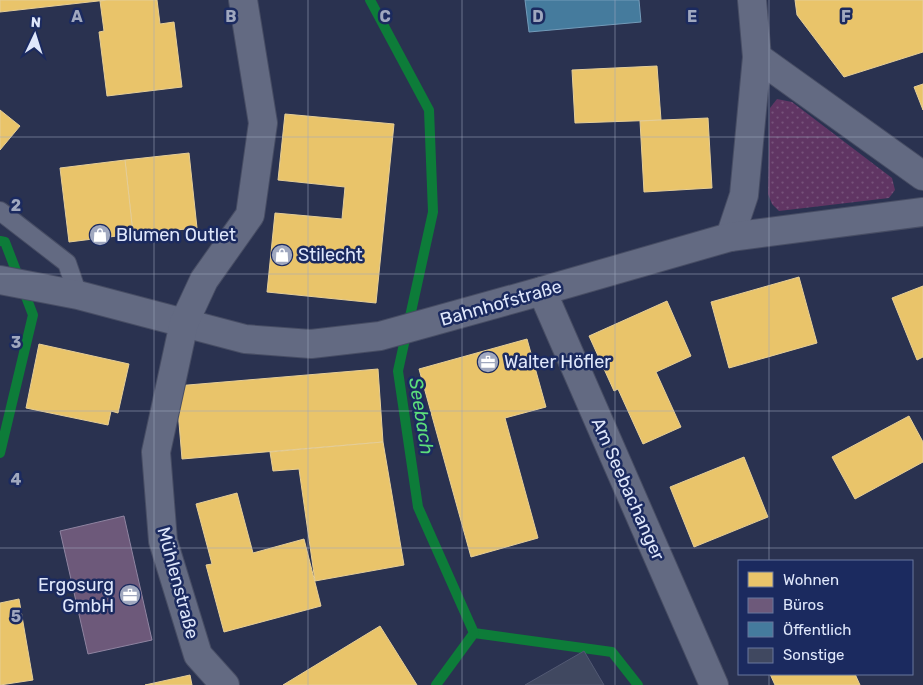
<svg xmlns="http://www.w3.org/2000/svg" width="923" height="685" font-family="Rubik,sans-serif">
<defs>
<pattern id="grass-dots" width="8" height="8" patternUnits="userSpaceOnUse" patternTransform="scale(1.25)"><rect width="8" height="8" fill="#603563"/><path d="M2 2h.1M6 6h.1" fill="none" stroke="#76527a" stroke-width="1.8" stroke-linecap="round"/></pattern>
</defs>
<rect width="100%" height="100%" fill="#2a3250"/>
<path fill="url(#grass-dots)" d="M777,99L792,102L892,178L895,190L889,198L779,211L772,204L768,194L770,108Z"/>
<g fill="#e9c46a" stroke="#e6ce96">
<path d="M0,0H107L0,12Z"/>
<path d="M107,0H157L160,24L174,22L182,87L107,96L99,32L104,31L100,1Z"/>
<path d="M795,0H923V52L844,77L797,15Z"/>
<path d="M657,66L661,120L575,123L572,70Z"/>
<path d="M923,84V110L914,87Z"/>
<path d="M0,110L20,126L0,150Z"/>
<path d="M285,114L394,124L376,303L267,292L275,213L342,219L345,187L278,180Z"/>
<path d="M708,118L712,188L644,192L640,121Z"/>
<path d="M189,153L197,228L133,234L125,160Z"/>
<path d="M125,160L133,234L69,242L60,168Z"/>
<path d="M799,277L817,343L729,368L711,302Z"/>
<path d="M923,286V357L917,360L892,298Z"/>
<path d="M667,301L691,356L656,372L681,427L643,444L618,389L614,391L589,336Z"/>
<path d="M527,339L546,407L505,418L538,538L471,557L419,369Z"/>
<path d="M39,344L129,364L118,413L111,411L108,425L26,408Z"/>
<path d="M378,369L383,442L182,459L176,386Z"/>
<path d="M909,416L923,442V462L855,499L832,457Z"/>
<path d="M383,442L404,565L315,581L299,469L273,471L270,452Z"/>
<path d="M744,457L768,517L694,547L670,487Z"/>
<path d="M237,493L253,553L304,539L321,606L224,632L206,565L212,564L196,504Z"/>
<path d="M19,599L33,680L0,685V603Z"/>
<path d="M380,626L417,685H283Z"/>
<path d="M770,674H855L860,685H775Z"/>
<path d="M190,675L192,685H145Z"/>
</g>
<path fill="#6d597a" stroke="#8f84a1" d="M124,516L152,640L88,654L60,531Z"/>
<path fill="#457b9d" stroke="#739bb9" d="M525,0H639L641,22L529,32Z"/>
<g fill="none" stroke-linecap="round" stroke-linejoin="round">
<g stroke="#0d7c39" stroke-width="10">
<path d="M370,0L429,110L433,212L398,371L418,507L474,633L612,652L638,685"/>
<path d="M0,241L5,242L33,315L0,453"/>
<path d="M436,685L474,633"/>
</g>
</g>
<path fill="#404860" stroke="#525973" d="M584,651L604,685H525Z"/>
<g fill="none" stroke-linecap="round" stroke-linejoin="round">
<g stroke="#474d64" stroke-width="20">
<path id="lane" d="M0,211L67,263L78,295"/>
</g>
<g stroke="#474d64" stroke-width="30">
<g id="street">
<path d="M757,57L923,176"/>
<path d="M730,237L744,195L757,57L752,0"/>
<path d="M0,280L78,295L245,339L311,344L380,336L542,291L730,237L923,212"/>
<path d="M542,291L714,685"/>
<path d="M225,685L198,655L163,541L156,452L184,323L204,280L250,215L263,123L243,0"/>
</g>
</g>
<use href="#lane" stroke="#636a82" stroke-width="18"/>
<use href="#street" stroke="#636a82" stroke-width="28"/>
</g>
<path fill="none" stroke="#a0a8bf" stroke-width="1" stroke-opacity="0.55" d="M154,0V685M308,0V685M462,0V685M615,0V685M769,0V561M0,137H923M0,274H923M0,411H923M0,548H923M769,674V685"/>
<defs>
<g id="shop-disc" transform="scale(1.125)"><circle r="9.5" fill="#a0a8bf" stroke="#1b2a5f"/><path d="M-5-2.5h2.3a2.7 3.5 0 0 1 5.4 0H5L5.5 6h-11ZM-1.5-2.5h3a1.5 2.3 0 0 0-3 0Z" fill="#fff"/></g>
<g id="office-disc" transform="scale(1.125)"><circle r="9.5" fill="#a0a8bf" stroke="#1b2a5f"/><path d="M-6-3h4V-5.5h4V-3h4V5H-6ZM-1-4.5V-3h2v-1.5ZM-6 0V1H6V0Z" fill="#fff"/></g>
</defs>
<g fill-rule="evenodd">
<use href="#shop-disc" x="100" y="235"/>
<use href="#shop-disc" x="282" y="255"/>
<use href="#office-disc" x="488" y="362"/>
<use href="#office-disc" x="130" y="595"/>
</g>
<g text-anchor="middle" stroke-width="5" stroke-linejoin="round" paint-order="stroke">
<g font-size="18" fill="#dfe7fb" stroke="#1b2a5f" text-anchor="start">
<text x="116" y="241">Blumen Outlet</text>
<text x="298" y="261">Stilecht</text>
<text x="504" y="368">Walter Höfler</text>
<text x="114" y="591" text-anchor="end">Ergosurg<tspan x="114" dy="21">GmbH</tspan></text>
</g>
<g font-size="18" fill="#dfe7fb" stroke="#1b2a5f">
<text transform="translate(501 303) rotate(-16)" y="6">Bahnhofstraße</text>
<text transform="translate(628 489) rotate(66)" y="6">Am Seebachanger</text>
<text transform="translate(178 583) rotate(75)" y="6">Mühlenstraße</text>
</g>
<g font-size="19" font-style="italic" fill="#5cde7b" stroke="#1b2a5f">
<text transform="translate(422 416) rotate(81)" y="7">Seebach</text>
</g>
</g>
<g font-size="16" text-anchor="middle" font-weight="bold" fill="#a0a8bf" stroke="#1b2a5f" stroke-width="5" stroke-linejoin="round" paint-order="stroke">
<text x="77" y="22">A</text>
<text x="231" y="22">B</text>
<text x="385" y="22">C</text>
<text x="538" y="22">D</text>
<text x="692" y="22">E</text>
<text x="846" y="22">F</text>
<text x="16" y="211">2</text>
<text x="16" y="348">3</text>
<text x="16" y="485">4</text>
<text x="16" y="622">5</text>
</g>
<rect x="738" y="560" width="175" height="115" fill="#1b2a5f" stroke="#69769d"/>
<rect x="748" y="572" width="25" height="15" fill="#e9c46a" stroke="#69769d"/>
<text x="783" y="585" font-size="15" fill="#dfe7fb">Wohnen</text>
<rect x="748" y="598" width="25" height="15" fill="#6d597a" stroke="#69769d"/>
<text x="783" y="610" font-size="15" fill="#dfe7fb">Büros</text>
<rect x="748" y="622" width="25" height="15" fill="#457b9d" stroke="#69769d"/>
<text x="783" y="635" font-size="15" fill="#dfe7fb">Öffentlich</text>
<rect x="748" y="648" width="25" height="15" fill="#404860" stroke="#69769d"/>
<text x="783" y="660" font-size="15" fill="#dfe7fb">Sonstige</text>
<g transform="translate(35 35) rotate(4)" stroke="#1b2a5f" stroke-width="4" paint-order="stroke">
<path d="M0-4L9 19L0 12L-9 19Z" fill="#dfe7fb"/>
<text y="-8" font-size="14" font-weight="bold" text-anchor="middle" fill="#dfe7fb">N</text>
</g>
</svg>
